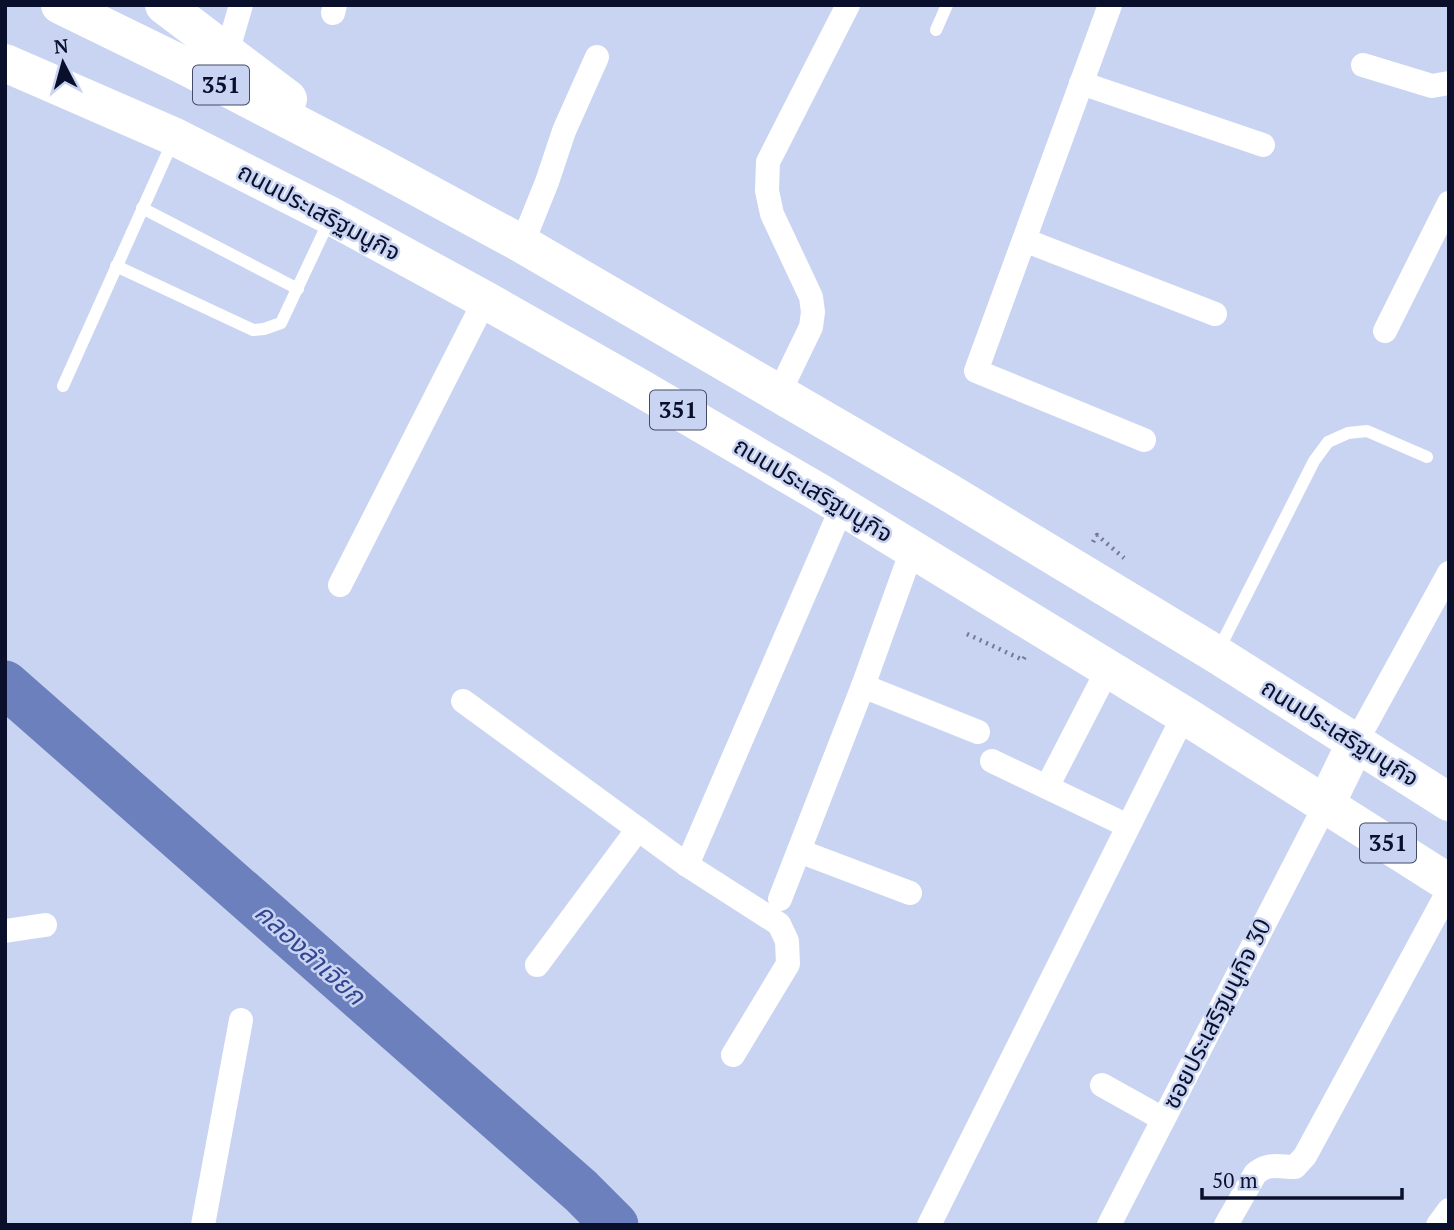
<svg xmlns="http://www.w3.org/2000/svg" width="1454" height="1230" font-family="'PT Serif','Noto Sans Thai',serif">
<rect width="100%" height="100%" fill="#c9d4f2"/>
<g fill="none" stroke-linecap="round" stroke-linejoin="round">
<path stroke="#6c80bd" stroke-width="47" d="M5,684L581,1191L615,1225"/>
<g stroke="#717a97" stroke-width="4.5" stroke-dasharray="2 5" stroke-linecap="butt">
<path d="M1093,542L1097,535L1124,558"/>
<path d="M967,634L1023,660L1026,655"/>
</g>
<g stroke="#fff" stroke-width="12">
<path d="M936,30L947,5"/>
<path d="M142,208L298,289"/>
<path d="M116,266L253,330L264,329L281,323L329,221"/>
<path d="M63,386L173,141"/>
<path d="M1218,651L1314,461L1328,442L1348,433L1367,431L1427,457"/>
</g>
<g stroke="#fff" stroke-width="24">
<path d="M1110,5L976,371L1144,440"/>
<path d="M333,13L335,5"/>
<path d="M227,53L241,5"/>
<path d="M1363,65L1432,86L1449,83"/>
<path d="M1081,83L1263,145"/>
<path d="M1024,240L1215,314"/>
<path d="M522,244L547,182L564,131L597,57"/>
<path d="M1385,331L1449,203"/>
<path d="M779,393L811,327L813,312L811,297L772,214L767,191L768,162L848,5"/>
<path d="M340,585L485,300"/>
<path d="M863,686L978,732"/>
<path d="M463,701L687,865L779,924L787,941L788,964L733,1055"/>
<path d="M1356,742L1449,573"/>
<path d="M992,761L1128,826"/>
<path d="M1047,787L1108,669"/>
<path d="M799,851L910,893"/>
<path d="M687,865L842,507"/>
<path d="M780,899L863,686L912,550"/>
<path d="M5,931L45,925"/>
<path d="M537,965L638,829"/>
<path d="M1102,1085L1163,1119"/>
<path d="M203,1225L241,1020"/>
<path d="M929,1225L1184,715"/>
<path d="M1109,1225L1326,804"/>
<path d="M1226,1225L1255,1174C1267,1162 1280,1167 1295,1167L1305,1156L1449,890"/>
<path d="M1438,1225L1449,1210"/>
</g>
<g stroke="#fff" stroke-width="38">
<path d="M60,5L185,66L380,167L522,244L948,492L1216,654L1449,802"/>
<path d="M164,5L288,99"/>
<path d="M5,63L175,137L331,216L485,300L635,385L820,493L1184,715L1449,883"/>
<path d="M1326,804L1356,742"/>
</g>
</g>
<g text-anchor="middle" stroke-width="5" stroke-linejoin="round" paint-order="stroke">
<g fill="#c9d4f2" stroke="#434b67" stroke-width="2">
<rect x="193" y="65.5" width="56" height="39" rx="5"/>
<rect x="650" y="390.5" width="56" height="39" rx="5"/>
<rect x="1360" y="823.5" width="56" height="39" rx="5"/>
</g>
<g font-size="23" font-weight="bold" fill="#0a102b">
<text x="221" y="93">351</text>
<text x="678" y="418">351</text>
<text x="1388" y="851">351</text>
</g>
<g font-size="24" fill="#0a102b" stroke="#c9d4f2">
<text transform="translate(319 212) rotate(28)" y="8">ถนนประเสริฐมนูกิจ</text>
<text transform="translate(813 490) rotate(31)" y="8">ถนนประเสริฐมนูกิจ</text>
<text transform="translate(1340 733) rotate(32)" y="8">ถนนประเสริฐมนูกิจ</text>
<text transform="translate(1217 1014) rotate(-63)" y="8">ซอยประเสริฐมนูกิจ 30</text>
</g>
<g font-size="26" font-style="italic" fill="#334590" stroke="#c9d4f2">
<text transform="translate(310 954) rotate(42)" y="9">คลองลำเจียก</text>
</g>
</g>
<rect width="1454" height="1230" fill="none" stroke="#0a102b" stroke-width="14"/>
<g transform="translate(63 63) rotate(354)" stroke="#c9d4f2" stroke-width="5" paint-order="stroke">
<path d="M0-5L12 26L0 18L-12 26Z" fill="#0a102b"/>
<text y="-10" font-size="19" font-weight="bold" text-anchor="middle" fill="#0a102b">N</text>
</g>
<path d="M1202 1188v10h200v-10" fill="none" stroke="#0a102b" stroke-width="3.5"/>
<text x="1212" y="1188" font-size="21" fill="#0a102b" stroke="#c9d4f2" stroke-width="5" paint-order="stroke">50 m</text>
</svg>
